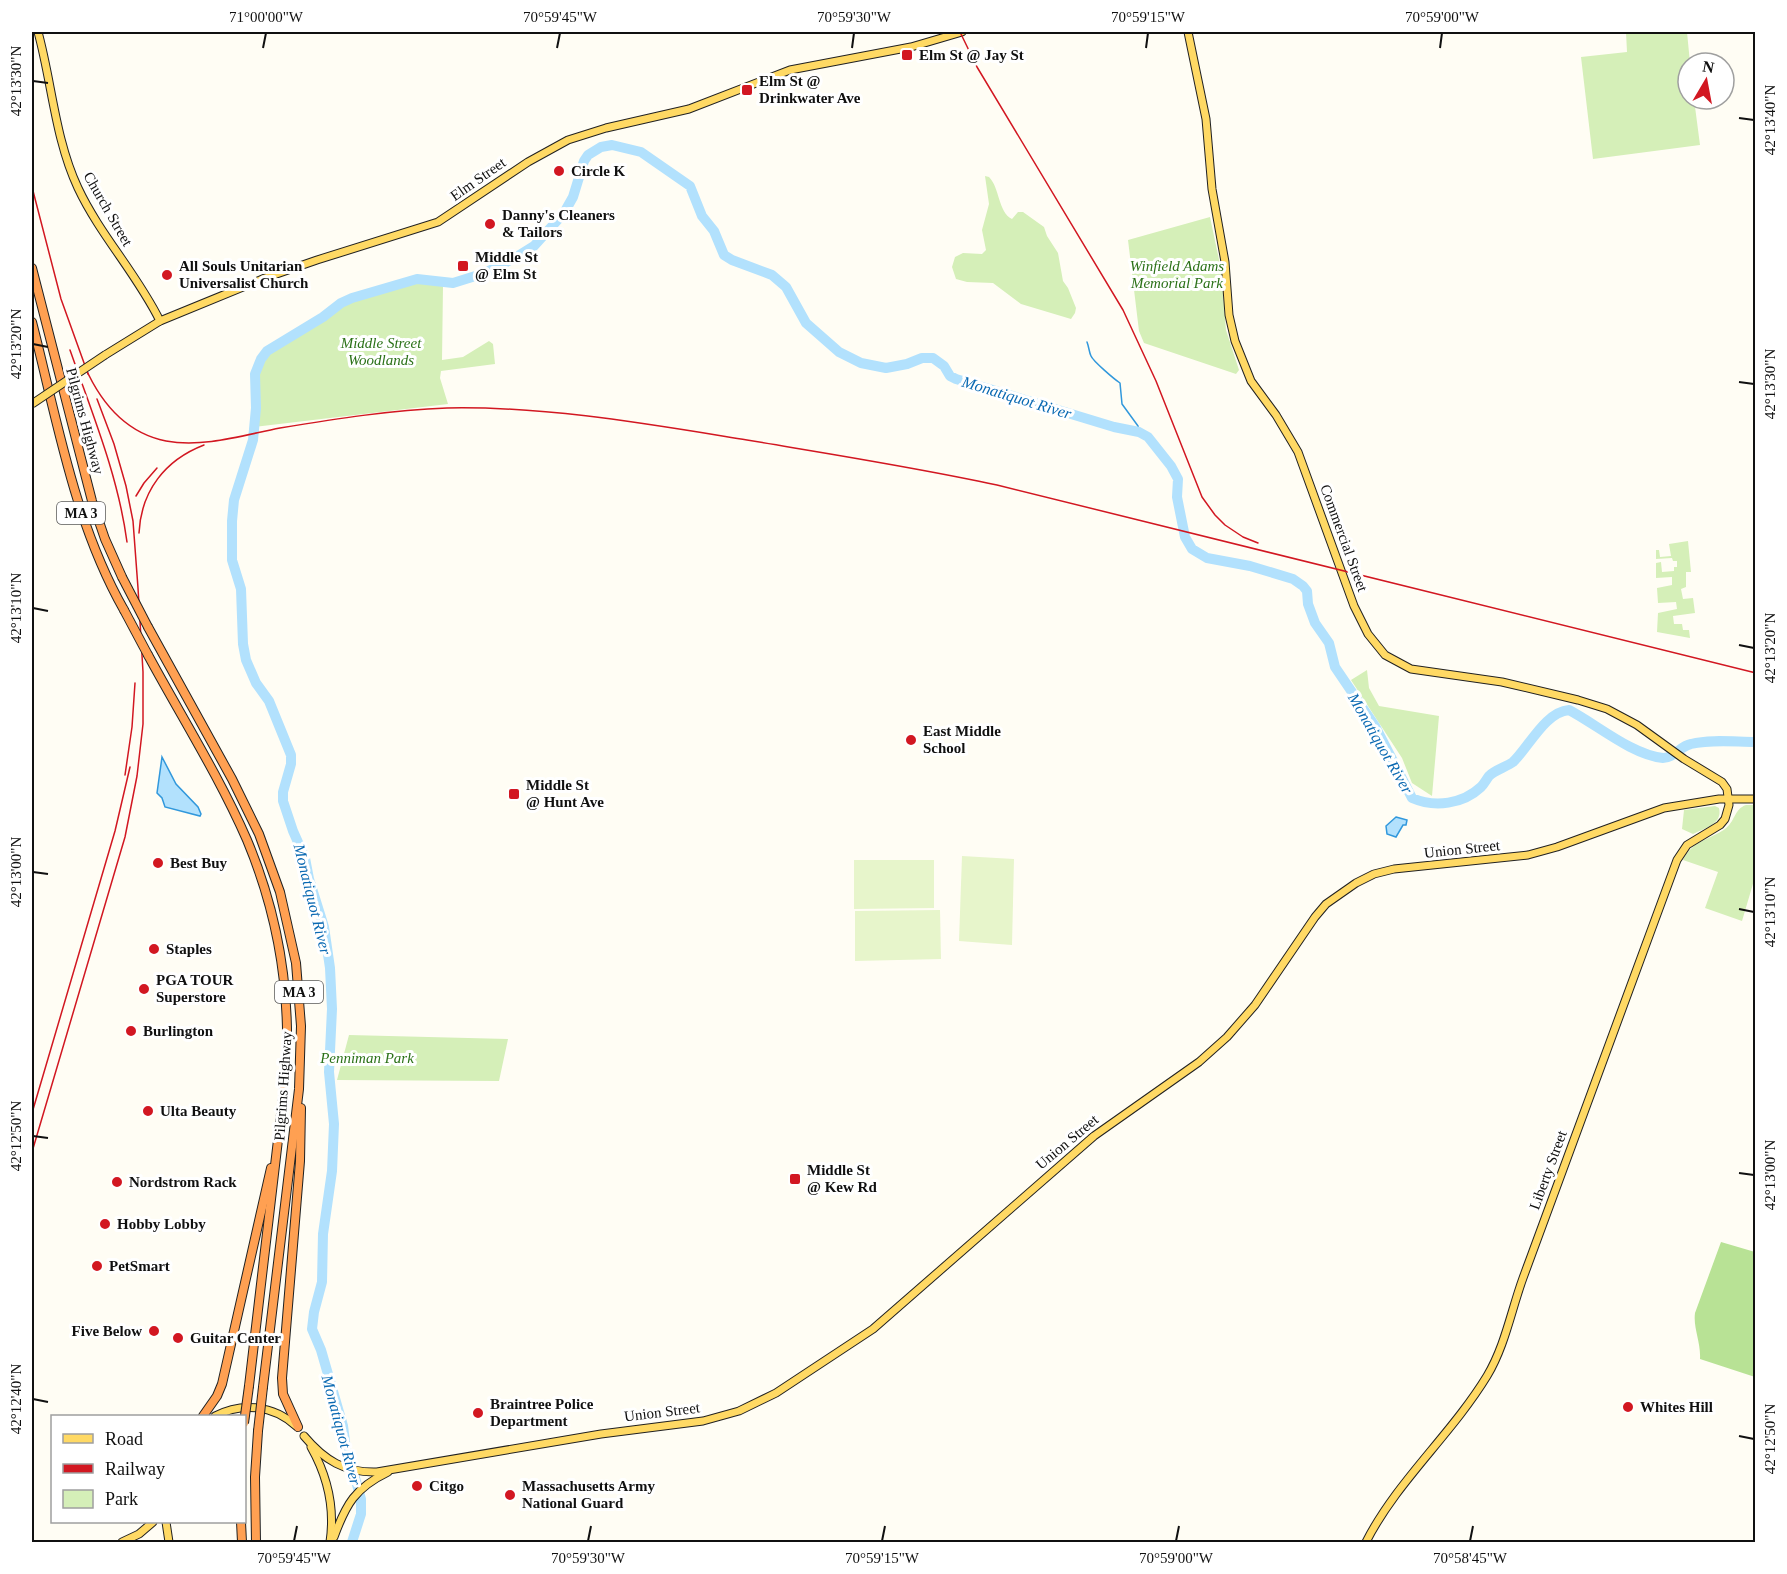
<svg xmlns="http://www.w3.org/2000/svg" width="1787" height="1574" font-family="Georgia,serif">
<rect width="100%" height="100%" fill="#fffdf4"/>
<g fill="#d5efb8">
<path d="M1626,32H1687L1690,63H1688V99H1694L1700,145L1593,159L1581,57L1627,52Z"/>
<path d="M985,176L989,177C1000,188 998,212 1012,219L1018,212H1023L1044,227L1047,236L1058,253L1063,281L1068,288L1076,308L1075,313L1071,319L1021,304L993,283L967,282L956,279L952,267L955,257L963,253L982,254L986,250L982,230L989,204Z"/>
<path d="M1210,217L1221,269L1226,330L1239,370L1236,374L1144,343L1139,331L1128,240Z"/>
<path d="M417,279L443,286L442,360L463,357L489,341L493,344L495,364L441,371L440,378L448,404L254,427C257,400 250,378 264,355L352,298Z"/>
<path d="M1688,541L1691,572H1686V587L1681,589L1683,599L1693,598L1695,613L1673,616L1674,624H1682L1683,630H1689L1690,638L1657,632L1658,613L1677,609L1676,602L1658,603L1657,588L1672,585V577L1656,578V563L1661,562L1662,572L1674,571V567H1677V561H1673L1672,558L1656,559V550H1659L1660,557L1671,556L1669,544Z"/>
<path d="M1367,670L1369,688L1379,706L1439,716L1432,796L1412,783L1402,758L1351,680Z"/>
<path d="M1746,805H1755V877L1742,921L1705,908L1718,872L1683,860C1692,841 1709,840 1725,829C1735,822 1734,809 1746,805Z"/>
<path d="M1715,806L1719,808C1723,824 1705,828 1693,834L1682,829L1684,810Z"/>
<path d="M349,1035L508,1039L499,1081L337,1080Z"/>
</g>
<path fill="#b8e295" d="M1721,1242L1755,1252V1377L1700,1359C1701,1342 1693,1328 1695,1313Z"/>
<g fill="#e7f5cb">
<path d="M962,856L1014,859L1012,945L959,941Z"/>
<path d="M854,860H934V908L854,909Z"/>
<path d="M940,910L941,959L855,961V911Z"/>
</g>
<g fill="#b2e1fd" stroke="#3198dc" stroke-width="1.5">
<path d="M162,757L176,784L198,807L201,814L200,816L165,807L162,798L157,793Z"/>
<path d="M1396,817L1407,820L1406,825H1403L1396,837L1387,834L1386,826Z"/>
</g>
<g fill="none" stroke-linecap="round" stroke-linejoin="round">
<path stroke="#3198dc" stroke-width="1.5" d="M1087,342C1089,347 1089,352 1091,356C1093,361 1114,379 1120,383L1122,404L1138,426L1139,432"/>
<path stroke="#b2e1fd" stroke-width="10" d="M352,1542L361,1514V1499L352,1467L347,1457L343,1426L321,1350L312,1329L314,1312L322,1282L323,1234L332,1171L334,1124L329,1072L332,1009L330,968L324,927L309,879L305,858L293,831L283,801V792L291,764V755L269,701L256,683L246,660L243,644L241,589L232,560V521L234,500L253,440L256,408L255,374L261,359L267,351L323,317L341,303L352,298L417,279L453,283L485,273L518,256L534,246L564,213L573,197L584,161L588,155L601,147L612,145L641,152L690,186L702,216L714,231L724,255L732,260L772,275L786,287L806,323L839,352L861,363L886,368L907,364L922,358H933L944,366L950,376L956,379L1114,427L1139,432L1148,437L1171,466L1178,479L1177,497L1185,537L1192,549L1207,558L1250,566L1293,579L1303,586L1307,591L1308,604L1315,623L1329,643L1335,667L1375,726L1412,798C1435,808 1463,804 1481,787C1484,784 1486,780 1489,776C1495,770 1506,767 1513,762C1529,747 1545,712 1569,710C1596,724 1632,755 1663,758C1674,758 1680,746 1691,744C1711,739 1735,742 1756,742"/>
<g stroke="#212121" stroke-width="9">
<g id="major">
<path d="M38,32C52,83 55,139 78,188C100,235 137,274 160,321"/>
<path d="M1188,32L1206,119L1212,189L1225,262L1229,315L1235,341L1251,381L1276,415L1298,452L1354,606L1368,634L1385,655L1411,669L1502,682L1578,700L1607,709L1637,725L1684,759L1722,782L1727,789L1729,805L1725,819L1720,825L1687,845L1677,860L1523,1278C1511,1311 1505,1346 1487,1376C1451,1435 1397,1481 1366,1542"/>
<path d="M105,355L160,321L265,278L317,260L438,222L528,162L568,140L606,128L689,109L790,70L911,47L962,32"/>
<path d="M215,1416C242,1402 273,1405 296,1426"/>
<path d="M304,1436C324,1460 345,1473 377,1472L601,1434L703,1421L739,1411L776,1393L873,1329L1094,1136L1199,1062L1227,1037L1255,1005L1315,917L1326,904L1356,883L1374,874L1394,869L1528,855L1557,847L1664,808L1719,799H1756"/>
<path d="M311,1447C328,1477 335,1508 330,1542"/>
<path d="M166,1522L169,1542"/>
<path d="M334,1537C346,1504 355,1488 388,1472"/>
<path d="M122,1542L139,1534L153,1522"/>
</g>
</g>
<g stroke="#212121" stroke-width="10">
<g id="highway">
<path d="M32,268L92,501L105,539L122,577"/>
<path d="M32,322C57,419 74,522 124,610"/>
<path d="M148,627L232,779L259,834L280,892L296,963L301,1026L299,1089L263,1387"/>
<path d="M148,655C181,716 219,776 247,840C278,914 291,993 286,1072L249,1386"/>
<path d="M203,1416L217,1396L222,1384L271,1168"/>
<path d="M298,1427L283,1394L282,1378L300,1161L301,1108"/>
<path d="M241,1522L242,1542"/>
<path d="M256,1542L255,1477L258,1431"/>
</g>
</g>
<use href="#major" stroke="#ffd964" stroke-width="7"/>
<use href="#highway" stroke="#ffa052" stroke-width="8"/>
<g stroke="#d21721" stroke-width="1.5">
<path d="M960,32L977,67L1123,310L1156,381L1202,497L1215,515L1225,525L1243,537L1258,543"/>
<path d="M32,187L61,299L88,374"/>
<path d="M70,350C92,413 118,475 127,542"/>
<path d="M85,367C101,403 126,433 166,441C203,448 244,435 280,428C335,419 391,410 447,408C547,406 648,424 747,440C830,454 914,467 997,485L1756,673"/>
<path d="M136,496L144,483L157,468"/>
<path d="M139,533C141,491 165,460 204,445"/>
<path d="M125,775L132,727L135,683"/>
<path d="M32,1113L115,831L130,767"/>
<path d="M32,1152L125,837L137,776L143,724V672L138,588L133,521L126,486L114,444L97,399"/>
</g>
<g stroke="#212121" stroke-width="9" stroke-linecap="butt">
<path id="major-bridge" d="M32,404L105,355"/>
</g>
<g stroke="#212121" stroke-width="10" stroke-linecap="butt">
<g id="highway-bridge">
<path d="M122,577L148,627"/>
<path d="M124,610L148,655"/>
<path d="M244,1423L249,1386"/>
<path d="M258,1431L263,1387"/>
</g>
</g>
<use href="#major-bridge" stroke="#ffd964" stroke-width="7"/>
<use href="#highway-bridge" stroke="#ffa052" stroke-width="8"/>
</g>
<path fill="none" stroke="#101010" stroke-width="2" d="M263,48L266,33M557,48L560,33M852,48L854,33M1146,48L1148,33M1440,48L1442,33M33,81L48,83M1739,118L1754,120M33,344L48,347M1739,382L1754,384M33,608L48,611M1739,645L1754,648M33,872L48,874M1739,909L1754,912M33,1136L48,1138M1739,1173L1754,1175M33,1399L48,1402M1739,1436L1754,1439M294,1541L297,1526M588,1541L591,1526M882,1541L885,1526M1176,1541L1179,1526M1470,1541L1473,1526"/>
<g fill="#d21721" stroke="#fff" stroke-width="2">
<rect x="901" y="49" width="12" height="12" rx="3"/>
<rect x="741" y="84" width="12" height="12" rx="3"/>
<circle cx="559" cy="171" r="6"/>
<circle cx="490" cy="224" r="6"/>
<rect x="457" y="260" width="12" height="12" rx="3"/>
<circle cx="167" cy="275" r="6"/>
<circle cx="911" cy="740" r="6"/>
<rect x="508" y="788" width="12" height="12" rx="3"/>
<circle cx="158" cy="863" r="6"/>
<circle cx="154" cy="949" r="6"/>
<circle cx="144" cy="989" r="6"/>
<circle cx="131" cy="1031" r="6"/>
<circle cx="148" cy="1111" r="6"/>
<rect x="789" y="1173" width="12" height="12" rx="3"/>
<circle cx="117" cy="1182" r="6"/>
<circle cx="105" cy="1224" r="6"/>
<circle cx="97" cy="1266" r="6"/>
<circle cx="154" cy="1331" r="6"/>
<circle cx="178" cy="1338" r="6"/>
<circle cx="1628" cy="1407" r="6"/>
<circle cx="478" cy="1413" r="6"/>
<circle cx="417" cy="1486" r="6"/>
<circle cx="510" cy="1495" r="6"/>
</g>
<g text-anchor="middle" stroke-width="6" stroke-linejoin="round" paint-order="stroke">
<g fill="#fff" stroke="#585858" stroke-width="1.5">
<rect x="57" y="502" width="48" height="22" rx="4.5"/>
<rect x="275" y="981" width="48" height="22" rx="4.5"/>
</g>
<g font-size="14" font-weight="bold" fill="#101010">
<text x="81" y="518">MA 3</text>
<text x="299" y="997">MA 3</text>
</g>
<g font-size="15" font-weight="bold" fill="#101010" stroke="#fff" text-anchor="start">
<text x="919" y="60">Elm St @ Jay St</text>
<text x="759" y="86">Elm St @<tspan x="759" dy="17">Drinkwater Ave</tspan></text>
<text x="571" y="176">Circle K</text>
<text x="502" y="220">Danny's Cleaners<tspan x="502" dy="17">&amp; Tailors</tspan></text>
<text x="475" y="262">Middle St<tspan x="475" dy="17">@ Elm St</tspan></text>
<text x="179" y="271">All Souls Unitarian<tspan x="179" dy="17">Universalist Church</tspan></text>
<text x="923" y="736">East Middle<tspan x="923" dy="17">School</tspan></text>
<text x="526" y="790">Middle St<tspan x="526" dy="17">@ Hunt Ave</tspan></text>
<text x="170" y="868">Best Buy</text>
<text x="166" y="954">Staples</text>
<text x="156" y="985">PGA TOUR<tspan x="156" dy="17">Superstore</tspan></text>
<text x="143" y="1036">Burlington</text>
<text x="160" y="1116">Ulta Beauty</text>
<text x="807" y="1175">Middle St<tspan x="807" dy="17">@ Kew Rd</tspan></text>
<text x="129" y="1187">Nordstrom Rack</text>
<text x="117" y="1229">Hobby Lobby</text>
<text x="109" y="1271">PetSmart</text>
<text x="142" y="1336" text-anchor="end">Five Below</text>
<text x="190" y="1343">Guitar Center</text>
<text x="490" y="1409">Braintree Police<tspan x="490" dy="17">Department</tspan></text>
<text x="1640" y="1412">Whites Hill</text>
<text x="429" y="1491">Citgo</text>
<text x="522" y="1491">Massachusetts Army<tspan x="522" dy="17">National Guard</tspan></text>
</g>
<g font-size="15" fill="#101010" stroke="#fff">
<text transform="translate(478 179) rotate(-35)" y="5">Elm Street</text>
<text transform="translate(108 209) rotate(60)" y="5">Church Street</text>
<text transform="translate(85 421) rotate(75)" y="5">Pilgrims Highway</text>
<text transform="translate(1344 538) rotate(70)" y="5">Commercial Street</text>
<text transform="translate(1462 849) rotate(-6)" y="5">Union Street</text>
<text transform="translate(283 1086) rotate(-86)" y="5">Pilgrims Highway</text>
<text transform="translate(1067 1142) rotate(-40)" y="5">Union Street</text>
<text transform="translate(1548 1170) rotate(-70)" y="5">Liberty Street</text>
<text transform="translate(662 1412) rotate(-7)" y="5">Union Street</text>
</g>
<g font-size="15" font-style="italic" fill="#2b7118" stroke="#fff">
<text x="1177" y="271">Winfield Adams<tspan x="1177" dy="17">Memorial Park</tspan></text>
<text x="381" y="348">Middle Street<tspan x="381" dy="17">Woodlands</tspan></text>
<text x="367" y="1063">Penniman Park</text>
</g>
<g font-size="16" font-style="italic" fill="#0a69b2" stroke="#fff">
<text transform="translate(1017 397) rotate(17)" y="6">Monatiquot River</text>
<text transform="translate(1381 743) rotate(60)" y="6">Monatiquot River</text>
<text transform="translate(313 899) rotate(76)" y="6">Monatiquot River</text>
<text transform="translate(342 1430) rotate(75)" y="6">Monatiquot River</text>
</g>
</g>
<rect width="1787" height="1574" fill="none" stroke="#ffffff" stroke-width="66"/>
<rect x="51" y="1415" width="195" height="108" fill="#ffffff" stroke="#9f9f9f" stroke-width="1.5"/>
<rect x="63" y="1434" width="30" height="9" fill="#ffd964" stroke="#9f9f9f" stroke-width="1.5"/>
<text x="105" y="1445" font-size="18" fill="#101010">Road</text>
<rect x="63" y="1464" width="30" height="9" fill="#d21721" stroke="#9f9f9f" stroke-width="1.5"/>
<text x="105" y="1475" font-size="18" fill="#101010">Railway</text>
<rect x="63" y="1490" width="30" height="18" fill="#d5efb8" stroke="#9f9f9f" stroke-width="1.5"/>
<text x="105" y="1505" font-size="18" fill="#101010">Park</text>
<g transform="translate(1706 81) rotate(10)"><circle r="28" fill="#ffffff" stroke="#9f9f9f" stroke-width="1.5"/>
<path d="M0-4.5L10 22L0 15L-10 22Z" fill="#d21721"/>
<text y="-9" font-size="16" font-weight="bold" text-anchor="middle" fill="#101010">N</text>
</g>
<rect x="33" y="33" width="1721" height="1508" fill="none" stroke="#101010" stroke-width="2"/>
<g font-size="15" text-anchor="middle" fill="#101010">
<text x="266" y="22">71°00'00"W</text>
<text x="560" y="22">70°59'45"W</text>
<text x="854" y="22">70°59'30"W</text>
<text x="1148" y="22">70°59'15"W</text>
<text x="1442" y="22">70°59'00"W</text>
<text transform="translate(16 81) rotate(-90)" y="5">42°13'30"N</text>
<text transform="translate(1770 120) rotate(-90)" y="5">42°13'40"N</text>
<text transform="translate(16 344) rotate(-90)" y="5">42°13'20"N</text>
<text transform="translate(1770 384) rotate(-90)" y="5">42°13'30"N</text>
<text transform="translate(16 608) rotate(-90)" y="5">42°13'10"N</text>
<text transform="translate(1770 648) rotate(-90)" y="5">42°13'20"N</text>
<text transform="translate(16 872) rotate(-90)" y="5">42°13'00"N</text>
<text transform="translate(1770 912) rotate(-90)" y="5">42°13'10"N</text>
<text transform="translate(16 1136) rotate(-90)" y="5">42°12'50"N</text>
<text transform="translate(1770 1175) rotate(-90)" y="5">42°13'00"N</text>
<text transform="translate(16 1399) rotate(-90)" y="5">42°12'40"N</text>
<text transform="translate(1770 1439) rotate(-90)" y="5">42°12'50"N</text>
<text x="294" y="1563">70°59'45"W</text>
<text x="588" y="1563">70°59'30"W</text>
<text x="882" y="1563">70°59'15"W</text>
<text x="1176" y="1563">70°59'00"W</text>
<text x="1470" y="1563">70°58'45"W</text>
</g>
</svg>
